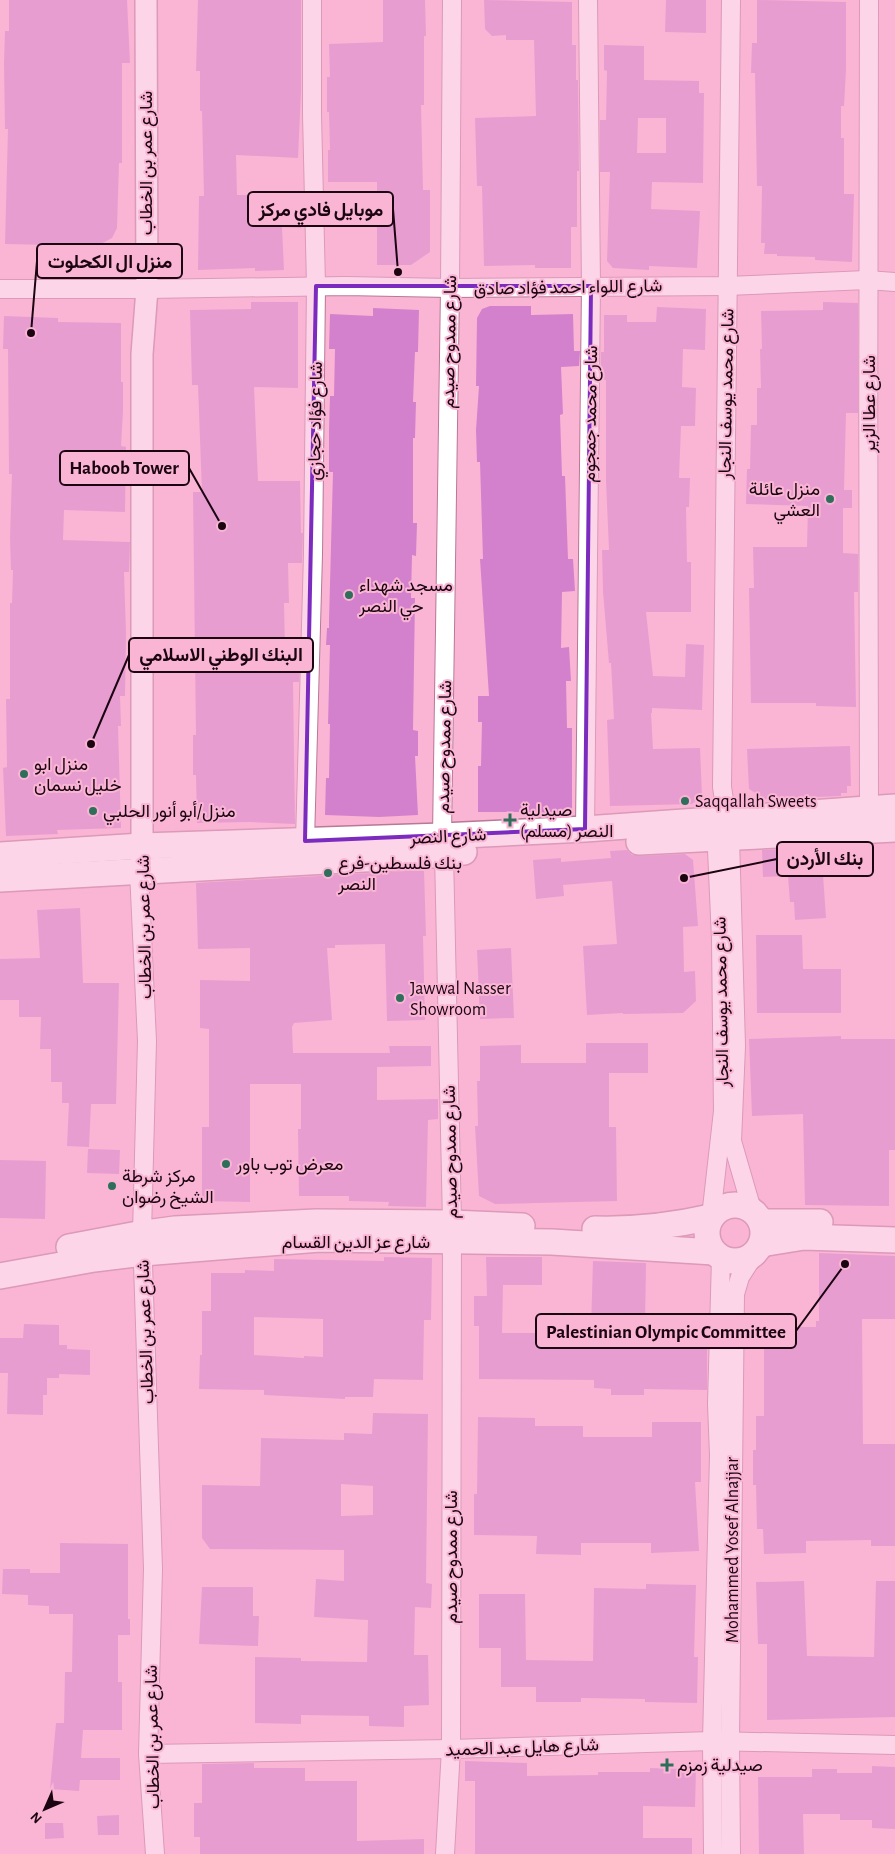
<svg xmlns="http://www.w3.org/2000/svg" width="895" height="1854" font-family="'Alegreya Sans',Vazirmatn,sans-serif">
<rect width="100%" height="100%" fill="#fab5d5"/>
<g fill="#d381cc" fill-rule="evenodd">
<path d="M9,0H127L130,63H122V163H119L117,228L112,238L97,246L5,244L8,129H5L4,64L5,31H9Z"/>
<path d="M198,0H301V91L298,158L236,155L237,195H300L301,228L282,227L284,270L255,271V268L198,270L199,196H204L202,111H200V71H196Z"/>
<path d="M383,0H425L426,36H424V105H421L423,190H430V252L411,265H377V182H328V150H330L329,112H327V77H330L329,44L383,42Z"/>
<path d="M484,0L572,2V45H576V80H578L579,171H577V227H571V268H535V265L484,266L482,186H477L475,118L536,116L534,40H506V35L492,36L485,29Z"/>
<path d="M666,0H706V33L665,32Z"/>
<path d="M757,0L846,2V70L844,106H841V138H844V194H854L852,262L815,260V257L777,256V254H764L765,243H761L762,186H757L755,73H751L752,43H757Z"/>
<path d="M604,45L644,46V80L699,81V93H704L703,183L652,182L651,209L700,211L697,268L649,266V270L613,268L607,261L610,172H600V120H606L607,71L604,70ZM638,118H666V153H637Z"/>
<path d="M251,302H298V388L254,387L258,481H300L301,533H303L302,563H288L289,603H284L285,650H300L299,682H293L295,824L248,822L197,823L196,775H193V735H196L193,492H202L198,385H192L190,310L251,309Z"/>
<path d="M823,302L858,303V413H846L844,490H852V508H843V553L858,554V592H854L856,707L816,706V703H751L749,588H754L753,547H807L808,506L746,504L747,469H750L751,425H757V388H761L760,349H762L761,311L823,310Z"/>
<path d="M490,306H531V315L573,314L574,351H580L579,366L561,367L563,414L560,415L562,476H565L568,559H573L575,591L562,592L561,648L569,647L571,681H566L567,728H572V810L564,816L533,815V812H478V766H481L482,722H478V696H489L480,559H483L480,462H477L476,430L479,386H476L477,318L482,309Z"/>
<path d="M657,307L706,309L705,350L683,349L682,387L696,388L695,426H681L679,478H690L689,507H686L687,562H691V612H646L653,676L685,677L686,644L704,645L702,710L652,708V713H651L653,749L700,748L702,796L692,804L610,806L607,720L614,719L611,663H609L603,592L602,550H609L606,481V380L601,379V352H604V315H627V322H656Z"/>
<path d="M373,308L419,310L418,352H415L413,402H416L415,438H413V523H417L416,556L412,555L411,598H415L413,730L418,731V756H415L418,815L379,817L325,815L326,778H329L330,724H328L330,645H326L327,628H329V621L333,472H329V430L330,396H334L335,349H329L330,314L373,316Z"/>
<path d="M4,316L58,318V322L121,323V382H123V411L121,446L126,447L125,512L64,510L63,540L130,542L129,572H124L126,633L125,696H120L121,726H118L121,828L57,830L58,834L6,836L3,768L7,767L6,699H10V603H12L13,570H11L10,538L12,474H9L8,349H3Z"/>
<path d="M850,746L851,786H847V793H841V796L765,799L749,789L747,749Z"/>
<path d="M844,846L845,874L823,875L826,918L795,920L794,902H790L788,876L763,877L762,850Z"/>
<path d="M627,850L632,855L640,856L685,854L693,860L698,926L683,927L684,972L695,971L696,1001L683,1013L623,1014V1013L587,1015L583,946L617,944L612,881L563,885L564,896L536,899L533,860L561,858V862L611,858L610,851Z"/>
<path d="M424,870L426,936H423L425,1020L387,1021L385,944L335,945V948H327L332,1020L294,1023L292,1027L293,1053H390L389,1046H431V1066L377,1067V1100L438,1099V1119L428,1120L426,1207L388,1206L389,1202L349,1201V1196H299L298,1129H301V1084H250V1202L202,1201V1127H209V1029L200,1028V980L250,981V948L198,949L196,883Z"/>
<path d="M80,908L83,983H119L116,1104H91L89,1147L67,1146L69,1103H62V1082H51V1049H40L41,1017H19V1000H0V959L40,958L37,910Z"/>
<path d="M756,935H802L803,969H841V1013H757Z"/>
<path d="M511,948L514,1018L480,1019L477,950Z"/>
<path d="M841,1036V1039H895V1150H889V1206L805,1205L803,1114L752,1116L749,1039Z"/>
<path d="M586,1043H648V1073H609V1127H616L617,1201L495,1204L479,1196L475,1126H478L477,1081H480V1046L521,1045V1063H586Z"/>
<path d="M88,1149L120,1150L119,1174L87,1173Z"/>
<path d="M0,1160L46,1161L45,1219L0,1218Z"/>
<path d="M819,1253L895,1256V1319H862L863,1444H895V1546H871V1540L806,1541V1553L764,1554L763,1529H757L756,1485H753V1450H756V1416H764V1327H816V1321H819Z"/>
<path d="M384,1257L432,1258L431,1320H424L423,1380L374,1379L373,1397H345V1399L264,1395V1390L199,1389L200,1355H202V1311H211V1273H245V1270L274,1271V1259L384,1261ZM254,1317L323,1319V1357L304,1356V1358L254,1355Z"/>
<path d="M486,1257H542V1285H503L502,1333H547L546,1329L591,1328L593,1261L646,1263L645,1326L707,1327V1390L644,1389V1395H611V1389L594,1388V1380L479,1379V1326H474V1296H487Z"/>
<path d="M24,1324L59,1325V1345H67V1349L90,1350V1375L59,1374V1378H47V1395H43V1415L7,1414L8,1373H0V1338H23Z"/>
<path d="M373,1413L428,1414L426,1583L432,1584L431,1608L415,1607L414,1655H428L429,1705L404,1706V1727L369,1726V1716L301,1715V1724L255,1723V1657L301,1658V1661L367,1662L368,1620L314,1617L316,1579L344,1581V1550L210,1549L202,1538V1485L260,1486L261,1438L344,1440V1433L372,1434ZM341,1484L373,1486V1515L341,1516Z"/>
<path d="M478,1417L535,1418V1426H583V1437H652V1422H701V1482H695L699,1551L651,1553V1543H581V1555L536,1554L537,1536L474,1535V1494H477Z"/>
<path d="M60,1543L128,1544V1619H130V1635H118V1682H122V1730H83L81,1758H120V1780H80L79,1791L50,1789L56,1723H64L65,1672H72L73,1614H49V1606L28,1605V1595L2,1594L3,1569H30V1573H60Z"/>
<path d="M804,1581L807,1656L874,1657L876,1581H895V1717L767,1720V1644H758L756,1582Z"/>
<path d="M646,1584L696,1585L694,1657H698L697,1703L645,1702V1699L581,1698V1702H536V1687H501V1648H479V1594H525L526,1660L593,1661L594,1588L646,1589Z"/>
<path d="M202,1587H253V1616H259L258,1646L199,1644Z"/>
<path d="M465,1761L527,1763V1776L598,1775V1772H650V1768L696,1769L695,1807L643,1806V1838H692V1854H475V1781H465Z"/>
<path d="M254,1763V1768H305V1781H357V1841L424,1839V1854H200V1837H194V1803H202V1764Z"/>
<path d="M872,1766L895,1767V1829L872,1828V1820H840V1814H803L804,1854H759L758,1777H812V1769H837V1773H872Z"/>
<path d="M119,1815V1835H98L97,1816Z"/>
<path d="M45,1823H63L64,1838L45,1839Z"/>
</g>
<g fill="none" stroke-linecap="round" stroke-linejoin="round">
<g stroke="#b87896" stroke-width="20">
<g id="minor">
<path d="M731,0L722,787L730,838L736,1046L732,1141L752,1210"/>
<path d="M869,0C867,269 869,539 869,808"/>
<path d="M0,289H147L345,286L450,288L727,286L867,280L895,282"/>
<path d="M585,829L591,286L588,0"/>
<path d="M305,841L313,554L316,286L312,114V0"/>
<path d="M140,860L139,871L147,1041L142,1233L153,1569L148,1754L155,1854"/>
<path d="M711,1217L723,1111L721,939L716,827"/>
<path d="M148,1754L451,1749L712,1741L895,1745"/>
<path d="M445,1854L451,1749L452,1223L444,853L442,836L450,288L452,0"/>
<path d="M713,1854L712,1741L719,1455L717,1404L721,1258"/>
<path d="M731,1854L730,1741L735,1294L740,1277L756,1252"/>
</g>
</g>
<g stroke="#b87896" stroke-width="24">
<path id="tertiary" d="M142,846V354L147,289L146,0"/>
</g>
<g stroke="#b87896" stroke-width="28">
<g id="secondary">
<path d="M639,842L895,829"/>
<path d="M0,855L142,846L442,836L585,829L895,807"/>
<path d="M0,879L419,856L464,852"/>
<circle cx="735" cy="1233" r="28"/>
<path d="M761,1222H820"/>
<path d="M595,1229C634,1230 672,1226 711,1217"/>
<path d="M761,1244L804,1237L895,1240"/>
<path d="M69,1247L138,1234L175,1229L316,1222L452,1223L522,1226"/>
<path d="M0,1276L94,1259L143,1253L320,1239L552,1242L714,1252"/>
</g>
</g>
<use href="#minor" stroke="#fff" stroke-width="18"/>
<use href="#tertiary" stroke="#fff" stroke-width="21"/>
<use href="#secondary" stroke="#fff" stroke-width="25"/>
</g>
<path d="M0 0H895V1854H0ZM316,286H591L585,829L305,841Z" fill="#fab5d5" fill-opacity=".55" fill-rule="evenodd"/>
<path fill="none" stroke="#7b2cbf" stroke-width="4" stroke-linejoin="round" d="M316,286H591L585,829L305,841Z"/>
<g fill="#2f6e5a" stroke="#fab5d5" stroke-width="2">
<circle cx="830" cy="499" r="5"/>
<circle cx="349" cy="595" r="5"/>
<circle cx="24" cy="774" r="5"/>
<circle cx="685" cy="801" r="5"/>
<circle cx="93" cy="811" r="5"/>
<path d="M507.5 812.5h5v5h5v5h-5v5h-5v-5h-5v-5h5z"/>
<circle cx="328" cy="873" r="5"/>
<circle cx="400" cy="998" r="5"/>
<circle cx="226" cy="1164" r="5"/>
<circle cx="112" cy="1186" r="5"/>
<path d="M664.5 1757.5h5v5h5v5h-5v5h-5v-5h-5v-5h5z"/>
</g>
<g text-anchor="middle" stroke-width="4" stroke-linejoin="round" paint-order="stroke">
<g font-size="18" fill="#1a0510" stroke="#fab5d5">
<text transform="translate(146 163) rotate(-90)" y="6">شارع عمر بن الخطاب</text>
<text transform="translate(568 287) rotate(-1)" y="6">شارع اللواء احمد فؤاد صادق</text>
<text transform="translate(449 342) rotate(-89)" y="6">شارع ممدوح صيدم</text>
<text transform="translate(726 394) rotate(-89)" y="6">شارع محمد يوسف النجار</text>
<text transform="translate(869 404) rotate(-90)" y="6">شارع عطا الزير</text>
<text transform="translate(590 414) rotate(-89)" y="6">شارع محمد جمجوم</text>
<text transform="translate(315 421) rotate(-89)" y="6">شارع فؤاد حجازي</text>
<text transform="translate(444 747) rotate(-89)" y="6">شارع ممدوح صيدم</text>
<text transform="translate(448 836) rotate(-3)" y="6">شارع النصر</text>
<text transform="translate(144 927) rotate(-91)" y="6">شارع عمر بن الخطاب</text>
<text transform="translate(721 1002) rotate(-91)" y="6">شارع محمد يوسف النجار</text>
<text transform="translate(450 1152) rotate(-91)" y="6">شارع ممدوح صيدم</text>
<text x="356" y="1248">شارع عز الدين القسام</text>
<text transform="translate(145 1332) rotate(-92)" y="6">شارع عمر بن الخطاب</text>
<text transform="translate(732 1550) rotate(-90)" y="6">Mohammed Yosef Alnajjar</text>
<text transform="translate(451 1557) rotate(-90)" y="6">شارع ممدوح صيدم</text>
<text transform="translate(152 1737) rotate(-91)" y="6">شارع عمر بن الخطاب</text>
<text transform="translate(522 1747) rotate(-2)" y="6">شارع هايل عبد الحميد</text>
</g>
<g font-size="18" fill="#1a0510" stroke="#fab5d5" text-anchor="start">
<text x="820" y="495" text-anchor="end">منزل عائلة<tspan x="820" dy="21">العشي</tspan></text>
<text x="359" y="591">مسجد شهداء<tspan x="359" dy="21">حي النصر</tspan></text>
<text x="34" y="770">منزل ابو<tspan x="34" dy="21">خليل نسمان</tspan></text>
<text x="695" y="807">Saqqallah Sweets</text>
<text x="520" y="816">صيدلية<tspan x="520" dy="21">النصر (مسلم)</tspan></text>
<text x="103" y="817">منزل/أبو أنور الحلبي</text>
<text x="338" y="869">بنك فلسطين-فرع<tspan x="338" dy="21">النصر</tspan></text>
<text x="410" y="994">Jawwal Nasser<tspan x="410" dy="21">Showroom</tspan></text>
<text x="236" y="1170">معرض توب باور</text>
<text x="122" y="1182">مركز شرطة<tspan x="122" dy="21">الشيخ رضوان</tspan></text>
<text x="677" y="1771">صيدلية زمزم</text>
</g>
</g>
<path fill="none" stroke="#1a0510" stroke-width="2" d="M398 272L393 209M31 333L37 261M222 526L189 468M91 744L129 655M684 878L777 859M845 1264L796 1331"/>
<g fill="#1a0510" stroke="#fab5d5" stroke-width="2">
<circle cx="398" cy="272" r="5"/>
<circle cx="31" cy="333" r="5"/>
<circle cx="222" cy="526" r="5"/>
<circle cx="91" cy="744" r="5"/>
<circle cx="684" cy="878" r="5"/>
<circle cx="845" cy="1264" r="5"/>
</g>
<g fill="#fab5d5" stroke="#1a0510" stroke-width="2">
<rect x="248" y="192" width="145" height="34" rx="5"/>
<rect x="37" y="244" width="145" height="34" rx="5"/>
<rect x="60" y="451" width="129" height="34" rx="5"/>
<rect x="129" y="638" width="184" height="34" rx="5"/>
<rect x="777" y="842" width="96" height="34" rx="5"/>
<rect x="536" y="1314" width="260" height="34" rx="5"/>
</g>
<g font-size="19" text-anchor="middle" font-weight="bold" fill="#1a0510">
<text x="321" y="216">موبايل فادي مركز</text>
<text x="110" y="268">منزل ال الكحلوت</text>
<text x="124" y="474">Haboob Tower</text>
<text x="221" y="661">البنك الوطني الاسلامي</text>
<text x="825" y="865">بنك الأردن</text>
<text x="666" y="1338">Palestinian Olympic Committee</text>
</g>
<g transform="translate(45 1809) rotate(225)" stroke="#fab5d5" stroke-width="4" paint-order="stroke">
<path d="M0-4L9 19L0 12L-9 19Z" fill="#1a0510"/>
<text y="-8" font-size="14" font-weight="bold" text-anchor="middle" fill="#1a0510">N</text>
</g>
</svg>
